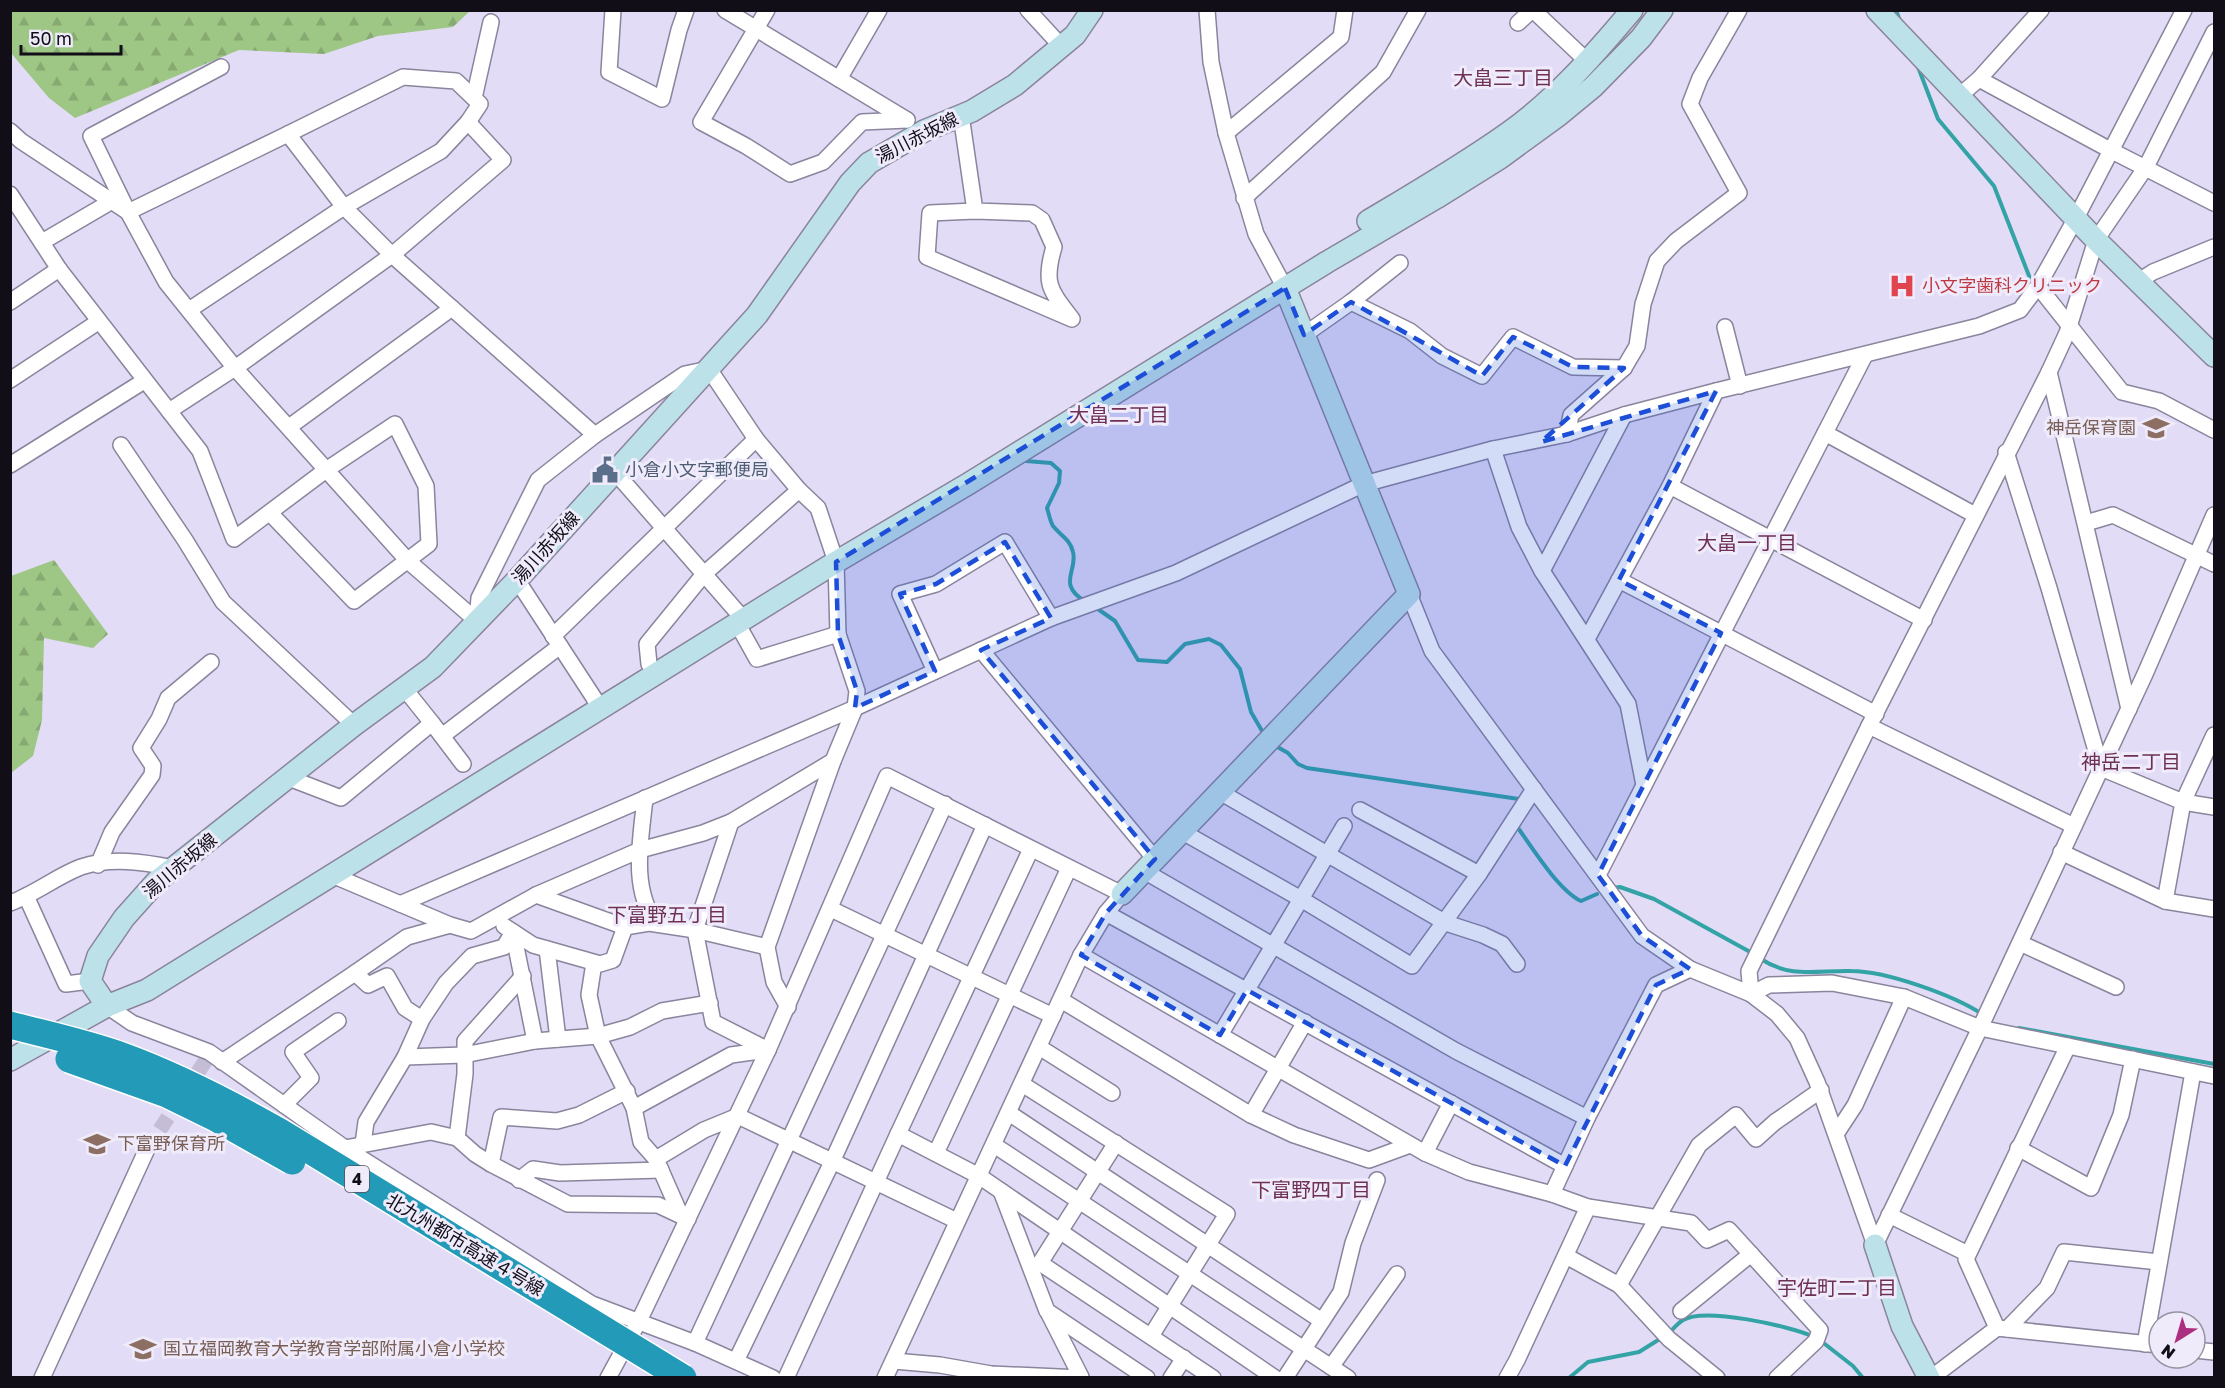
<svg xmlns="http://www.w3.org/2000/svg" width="2225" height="1388" font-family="'Golos Text','Noto Sans JP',sans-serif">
<defs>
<pattern id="forest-firs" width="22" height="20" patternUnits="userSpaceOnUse" patternTransform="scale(1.5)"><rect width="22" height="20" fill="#9ec685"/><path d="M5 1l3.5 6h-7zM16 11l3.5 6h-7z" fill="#87a972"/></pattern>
</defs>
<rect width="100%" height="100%" fill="#e3dcf7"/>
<g fill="url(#forest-firs)">
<path d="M10,11L11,10L470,11L453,27L378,36L324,54L239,50L75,118L49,98L11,53Z"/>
<path d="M54,560L108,634L93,648L44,638L42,720L33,756L11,773V576Z"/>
</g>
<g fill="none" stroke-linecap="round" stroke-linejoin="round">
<g stroke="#34a3a5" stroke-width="4">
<path d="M1896,10L1900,21"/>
<path d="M1918,67L1938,119L1994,186L2033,286"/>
<path d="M1026,461L1051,463L1060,471L1059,483L1047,508C1049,514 1050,521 1053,526C1061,536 1070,539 1073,552C1078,571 1056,584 1086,602"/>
<path d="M1095,607L1115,621L1138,660L1167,662L1185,644L1209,639L1221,645L1240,669L1251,712L1265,736"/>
<path d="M1274,745L1288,753L1298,764L1307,768L1519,799L1518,803"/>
<path d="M1516,825C1531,846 1558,890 1581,901L1597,894"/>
<path d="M1613,888L1620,887L1654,899L1752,953"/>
<path d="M1761,959C1791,979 1818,970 1851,971C1886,971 1953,995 1982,1014"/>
<path d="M2019,1028L2214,1064"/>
<path d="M1669,1333C1673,1329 1678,1323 1683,1320C1705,1307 1789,1326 1812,1336"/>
<path d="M1821,1341L1853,1366L1863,1378"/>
<path d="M1569,1378L1588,1362L1639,1352L1663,1337"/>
</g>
<path stroke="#c4bdd5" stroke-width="15" stroke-dasharray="15 8" stroke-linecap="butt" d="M147,1149L206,1060"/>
<g stroke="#8a849c" stroke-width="18">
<g id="street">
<path d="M613,10L609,72L662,99L679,30L686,10"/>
<path d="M725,10L907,120"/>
<path d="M767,10L701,122L746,146L790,174L823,162L862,122L907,120"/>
<path d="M1028,10L1062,47"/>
<path d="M1207,10L1211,62L1226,133L1256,234L1285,288"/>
<path d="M1533,10L1587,61"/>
<path d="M1518,23L1532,10"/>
<path d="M221,67L91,136L128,212L166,282L235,368L408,561L477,621"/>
<path d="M839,79L879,10"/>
<path d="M1979,79L2112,151L2214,203"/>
<path d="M1958,97L1979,79L2041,10"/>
<path d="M474,98L491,22"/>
<path d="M961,115L975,211L930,213L927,257L1072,319C1050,290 1043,284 1054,247L1042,220L1032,213L975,211"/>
<path d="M10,131L21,141L128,212"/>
<path d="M1226,133L1341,37L1345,10"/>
<path d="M288,134L403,77L456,81L480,104L468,122"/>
<path d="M10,194L59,269L200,451L234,539L326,470L395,424L426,486L429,544L354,601L270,513"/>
<path d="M1244,198L1383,72L1418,10"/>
<path d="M128,212L288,134L344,207L392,255L595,435L685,374L709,369L756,439L799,490L818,508L836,562L838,634L857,691L855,708L833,761L767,947L774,982L788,1007"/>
<path d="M42,242L112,201"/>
<path d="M1400,263L1351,302L1410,331L1442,356L1482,376L1513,337L1573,367L1624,368"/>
<path d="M2139,281L2153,272L2214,247"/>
<path d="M2038,286L2122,392L2159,401L2214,430"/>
<path d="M10,302L59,269"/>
<path d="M1725,327L1740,386"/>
<path d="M1304,335L1351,302"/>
<path d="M2049,372L2129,709"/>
<path d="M10,380L98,322"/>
<path d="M169,411L235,368L392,255L503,160L468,122L441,151L344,207L189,310"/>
<path d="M289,427L452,308"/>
<path d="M1825,433L1975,515"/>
<path d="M1567,434L1571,415L1624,368L1637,346L1643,304L1657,261L1676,241L1739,193L1690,104L1700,78L1739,10"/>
<path d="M121,445L185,540L223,602L354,725"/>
<path d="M1493,449L1519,527L1542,571L1628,704L1644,785"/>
<path d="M2006,452L2049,588L2101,768L2183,802L2214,807"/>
<path d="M10,465L144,381"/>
<path d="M615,472L745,621"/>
<path d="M1670,486L1924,620"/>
<path d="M2086,523L2113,515L2214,564"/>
<path d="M1542,571L1624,415"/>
<path d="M517,580L594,698L599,710"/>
<path d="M1619,580L1876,714"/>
<path d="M1409,594L1432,651L1642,936L1690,969L1751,994L1777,1014L1797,1038L1817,1082L1875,1245"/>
<path d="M477,621L479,598L538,480L595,435"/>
<path d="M738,625L757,659L838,634"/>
<path d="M553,636L756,439"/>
<path d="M1587,639L1670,486L1716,391"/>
<path d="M981,650L1155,859"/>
<path d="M649,664L647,644L704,574L799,490"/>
<path d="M935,671L900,594L936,584L1005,542L1051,618"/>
<path d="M404,688L432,723"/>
<path d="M1869,726L2074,826"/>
<path d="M442,736L560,646"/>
<path d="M289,778L341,798L432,723L463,764"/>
<path d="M1220,792L1446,923L1483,935L1502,944L1517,964"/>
<path d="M645,798C641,839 630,889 657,924"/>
<path d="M1360,810L1479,874"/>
<path d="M731,822L695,930L713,1022L768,1050"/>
<path d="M1181,831L1301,899L1344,826"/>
<path d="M2061,852L2165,901L2214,909"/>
<path d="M98,865L112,832L152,775L153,766L141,748L159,719L168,698L211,662"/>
<path d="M1144,871L1456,1051L1587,1118"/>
<path d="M332,875L450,925L471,931L536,895L640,850L703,833L731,822L833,761"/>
<path d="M1598,875L1865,355"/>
<path d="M536,895L625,927L649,923L695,930L767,947"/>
<path d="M26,896L66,984L90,981"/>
<path d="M2165,901L2183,802L2214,735"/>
<path d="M10,903C35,894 57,876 81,867C111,857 144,862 173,868"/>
<path d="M400,904L855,708L1051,618L1176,573L1364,484L1493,449L1567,434L1624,415L1716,391L1979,326L2020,310L2038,286L2076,218L2184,10"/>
<path d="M831,909L1053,1016"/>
<path d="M1106,913L1565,1166"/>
<path d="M504,926L533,945L600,964L613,960L625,927"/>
<path d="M513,932L535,1041"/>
<path d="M2020,943L2116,987"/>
<path d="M547,949L558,1039"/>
<path d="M1081,955L1425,1153L1469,1172L1552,1194L1588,1207L1691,1223L1707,1240L1729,1230L1820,1330L1816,1341L1777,1378"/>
<path d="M594,963L589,995L598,1036L634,1108L641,1142L656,1159L681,1216"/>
<path d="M355,973L407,937L450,925"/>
<path d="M1751,994L1749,971L1869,726L2049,372L2067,333L2096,240L2146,167L2214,32"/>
<path d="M1751,994L1769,985L1832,983L1904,997L1980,1028L2214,1076"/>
<path d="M1061,1000L1251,1115L1294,1135L1369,1160L1410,1145"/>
<path d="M107,1006L132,1023L209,1052L345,1148L431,1132L457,1138L475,1154L491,1164L568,1204L658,1205L688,1219"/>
<path d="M1220,1035L1301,899L1412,966L1479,874L1534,789"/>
<path d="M1039,1047L1112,1093"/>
<path d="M405,1057L464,1055L535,1041L598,1036L630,1027L662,1011L710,1003"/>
<path d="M222,1062L355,973L368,985L387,976L405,1008L422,1019"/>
<path d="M1022,1084L1227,1214L1151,1336"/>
<path d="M284,1105L311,1078L293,1052L338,1021"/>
<path d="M634,1108L731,1055L768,1050"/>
<path d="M1009,1113L1322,1321"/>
<path d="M1251,1115L1305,1022"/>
<path d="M898,1134L1031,849"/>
<path d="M1836,1134L1855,1105L1904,997"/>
<path d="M457,1138L465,1074V1041L523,976"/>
<path d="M1116,1143L1040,1263L1213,1378"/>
<path d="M363,1144L366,1122L405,1057L422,1019L446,983L472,956L504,947L513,932"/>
<path d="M994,1145L1348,1378"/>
<path d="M345,1148L592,1304L695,1343L773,1378"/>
<path d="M2018,1148L2091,1188L2121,1115L2133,1059"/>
<path d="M936,1153L1069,868"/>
<path d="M1425,1153L1451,1103"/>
<path d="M656,1159L704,1130L738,1116L957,1221"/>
<path d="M491,1164L501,1117L557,1121L579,1115L627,1091"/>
<path d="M519,1180L533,1169L560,1173L661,1170"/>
<path d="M1001,1191L1047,1311L1147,1378"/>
<path d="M1552,1194L1587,1118L1656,985L1690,969"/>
<path d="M1889,1215L1968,1254"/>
<path d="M1875,1245L1980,1028L2145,674L2214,515"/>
<path d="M1566,1256L1619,1285L1669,1339L1717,1378"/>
<path d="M1619,1285L1699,1145L1736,1115L1756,1139L1775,1122L1821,1090"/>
<path d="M1681,1311L1751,1254"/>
<path d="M1049,1314L1081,1377"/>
<path d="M1997,1328L1966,1259L2068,1046"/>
<path d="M2007,1329L2047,1288L2064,1252L2159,1262"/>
<path d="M695,1343L945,804"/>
<path d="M2145,1344L2193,1072"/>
<path d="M2195,1350L2214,1352"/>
<path d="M736,1361L832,1162L985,825"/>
<path d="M894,1361L940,1365L991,1374L1081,1378"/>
<path d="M1331,1367L1397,1274"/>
<path d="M42,1378L147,1149"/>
<path d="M608,1378L639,1321L768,1050L887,776L1122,894L1106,913L1081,955L885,1378"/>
<path d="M786,1378L898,1134L979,1176L1275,1378"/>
<path d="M1171,1378L1184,1358"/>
<path d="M1285,1378L1341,1292L1353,1243L1377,1180"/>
<path d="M1507,1378L1517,1360L1588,1207"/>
<path d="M1931,1378L1997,1328L2159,1345"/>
</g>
</g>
<g stroke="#8a849c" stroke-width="24">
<g id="secondary">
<path d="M1877,10L2096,240L2214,356"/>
<path d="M1368,221C1415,193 1463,165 1508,133C1555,100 1595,54 1632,10"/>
<path d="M1122,894L1409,594L1285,288"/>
<path d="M107,1006L90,981L98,956L124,918L157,881L354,725L433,667L517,580L757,315L850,183L869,163L924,131L972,111L1015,85L1075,35L1092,10"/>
<path d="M10,1060L107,1006L147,990L836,562L968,484L1327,262L1436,198L1500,158L1559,115L1593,87L1641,38L1662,10"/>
<path d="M1875,1245L1902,1326L1929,1378"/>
</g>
</g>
<use href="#street" stroke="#fff" stroke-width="15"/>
<use href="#secondary" stroke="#bde1e9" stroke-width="21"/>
<g stroke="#fff" stroke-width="30" stroke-linecap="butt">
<g id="highway-bridge">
<path d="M10,1025C48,1035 86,1043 122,1056C177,1076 229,1103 280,1132L683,1378"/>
<path d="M69,1059L167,1094L214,1117L292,1161"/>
</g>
</g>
<use href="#highway-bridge" stroke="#239ab7" stroke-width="27"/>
</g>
<path fill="#1d4ed8" fill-opacity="0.2" stroke="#1d4ed8" stroke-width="4.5" stroke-dasharray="12 8" stroke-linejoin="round" d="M1285,288L1304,335L1351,302L1482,376L1513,337L1573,367L1624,368L1541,442L1716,391L1619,580L1721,633L1598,875L1642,936L1690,969L1656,985L1565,1166L1247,990L1220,1035L1081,955L1106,913L1155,859L981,650L1051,618L1005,542L936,584L900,594L935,671L855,708L857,691L838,634L836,562Z"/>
<defs>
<g id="hospital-bare" transform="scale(2.07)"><path d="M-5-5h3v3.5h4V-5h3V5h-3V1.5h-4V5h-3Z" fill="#e0444e" stroke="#efebfb" stroke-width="2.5" paint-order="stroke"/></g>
<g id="school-bare" transform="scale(2.07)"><path d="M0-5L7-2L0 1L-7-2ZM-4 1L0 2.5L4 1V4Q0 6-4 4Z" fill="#8d6e63" stroke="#efebfb" stroke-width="2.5" paint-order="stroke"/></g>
<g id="civic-bare" transform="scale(2.07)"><path d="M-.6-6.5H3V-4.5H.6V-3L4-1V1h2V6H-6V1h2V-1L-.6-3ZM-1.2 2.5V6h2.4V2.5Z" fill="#5c6f8a" stroke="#efebfb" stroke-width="2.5" paint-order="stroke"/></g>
</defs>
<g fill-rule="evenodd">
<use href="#hospital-bare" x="1902" y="286"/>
<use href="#school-bare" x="2156" y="428"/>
<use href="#civic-bare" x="605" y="470"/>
<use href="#school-bare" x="97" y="1144"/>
<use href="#school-bare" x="143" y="1349"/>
</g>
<g text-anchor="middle" stroke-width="6" stroke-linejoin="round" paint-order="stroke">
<rect fill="#efebfb" stroke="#54505b" stroke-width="1.5" x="345" y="1166" width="24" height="26" rx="4.5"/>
<g font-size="16" font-weight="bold" fill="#110e17">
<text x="357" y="1185">4</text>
</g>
<g font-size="18" fill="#110e17" stroke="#efebfb">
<text transform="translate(917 138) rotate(-27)" y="6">湯川赤坂線</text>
<text transform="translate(546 548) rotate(-48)" y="6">湯川赤坂線</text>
<text transform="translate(180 866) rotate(-40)" y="6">湯川赤坂線</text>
<text transform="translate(465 1245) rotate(31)" y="6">北九州都市高速４号線</text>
</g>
<g font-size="18" fill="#be3a42" stroke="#efebfb" text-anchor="start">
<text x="1922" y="292">小文字歯科クリニック</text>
</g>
<g font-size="18" fill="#785e54" stroke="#efebfb" text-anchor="start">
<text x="2136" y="434" text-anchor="end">神岳保育園</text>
<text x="117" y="1150">下富野保育所</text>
<text x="163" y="1355">国立福岡教育大学教育学部附属小倉小学校</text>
</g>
<g font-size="18" fill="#4e5e75" stroke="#efebfb" text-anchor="start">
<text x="625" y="476">小倉小文字郵便局</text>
</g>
<g font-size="20" fill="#6e3055" stroke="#efebfb">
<text x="1503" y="85">大畠三丁目</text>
<text x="1119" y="422">大畠二丁目</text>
<text x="1747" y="550">大畠一丁目</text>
<text x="2131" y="769">神岳二丁目</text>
<text x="667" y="922">下富野五丁目</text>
<text x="1311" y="1197">下富野四丁目</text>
<text x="1837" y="1295">宇佐町二丁目</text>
</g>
</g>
<rect width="2225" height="1388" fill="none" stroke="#110e17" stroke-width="24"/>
<g transform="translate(2177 1340) rotate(217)"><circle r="28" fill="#efebfb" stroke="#9693a0" stroke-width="1.5"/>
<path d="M0-4.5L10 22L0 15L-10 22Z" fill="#ac2f7f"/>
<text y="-9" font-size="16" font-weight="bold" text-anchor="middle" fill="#110e17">N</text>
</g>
<path d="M21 45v9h100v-9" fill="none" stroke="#110e17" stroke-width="3"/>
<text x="30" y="45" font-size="18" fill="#110e17" stroke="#efebfb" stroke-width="4.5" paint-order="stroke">50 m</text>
</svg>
